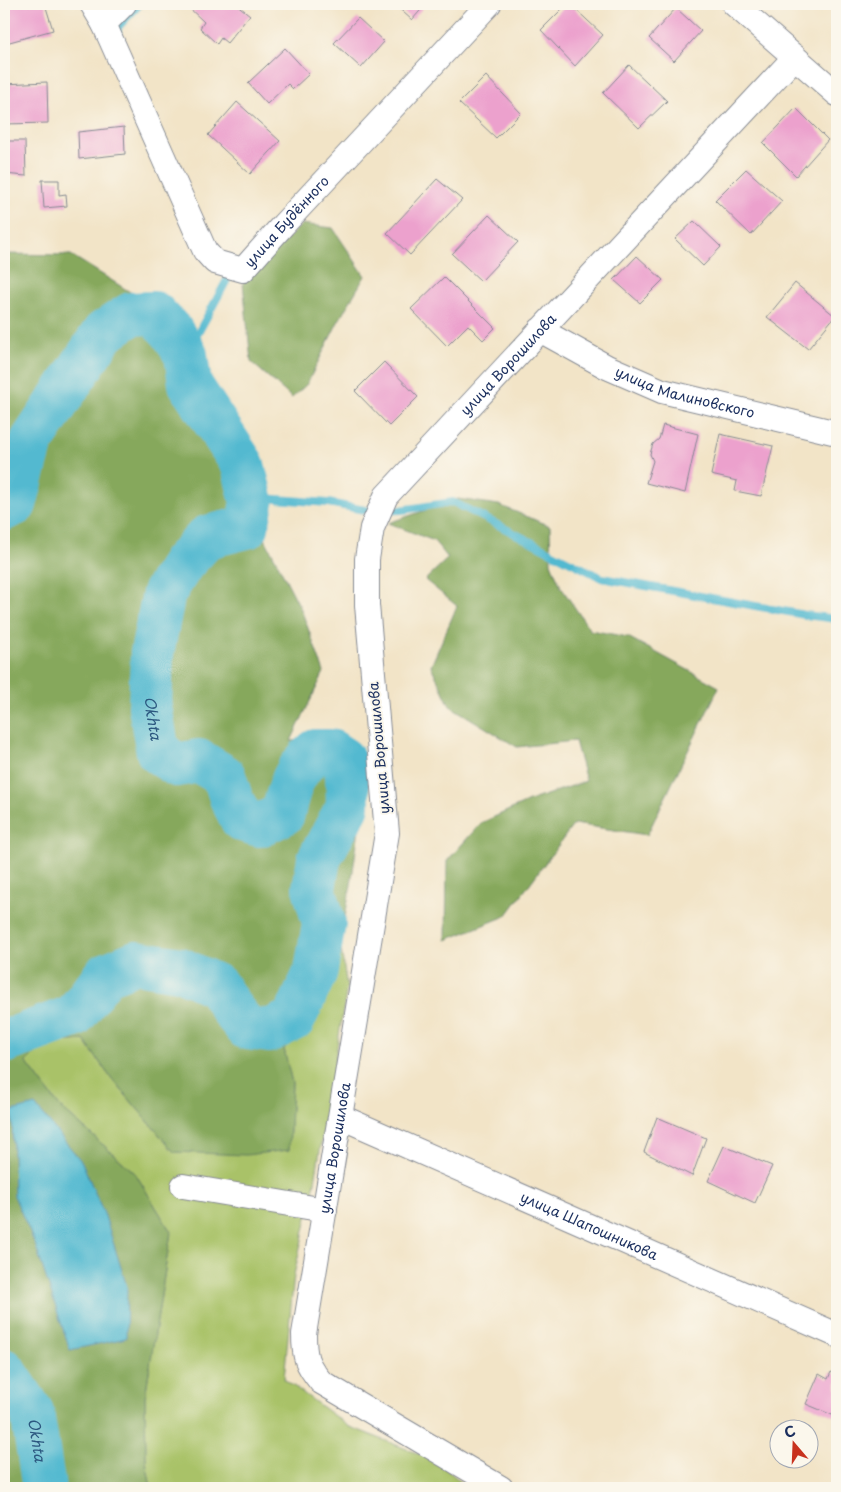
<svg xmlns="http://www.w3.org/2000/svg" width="841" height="1492" font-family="'Playpen Sans',sans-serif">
<rect width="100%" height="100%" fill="#fbf7ec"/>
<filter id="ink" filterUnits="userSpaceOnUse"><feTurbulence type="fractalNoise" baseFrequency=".02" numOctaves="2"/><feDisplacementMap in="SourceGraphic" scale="10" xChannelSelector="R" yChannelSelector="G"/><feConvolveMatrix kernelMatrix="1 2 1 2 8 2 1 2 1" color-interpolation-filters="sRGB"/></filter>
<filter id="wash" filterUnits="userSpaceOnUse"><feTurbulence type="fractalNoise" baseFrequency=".0096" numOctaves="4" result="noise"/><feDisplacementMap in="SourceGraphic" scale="20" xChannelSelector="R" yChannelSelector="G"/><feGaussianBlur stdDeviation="1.12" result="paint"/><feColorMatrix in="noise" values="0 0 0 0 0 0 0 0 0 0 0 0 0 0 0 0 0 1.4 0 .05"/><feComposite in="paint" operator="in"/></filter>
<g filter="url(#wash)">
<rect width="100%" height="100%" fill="#f2e4c7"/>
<path fill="#a9c268" stroke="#627863" d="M340,943L347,987L314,1187L294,1275L284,1379L348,1426L437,1461L468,1488H151L146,1461L145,1397L171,1232L135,1173L60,1107L26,1062L45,1043L84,1040L108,1074L174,1152L289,1150L292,1083L284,1049L299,1026Z"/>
<g fill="#86a85c" stroke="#506c5d">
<path d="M302,224L333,228L365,276L338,322L307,384L292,398L251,362L243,283Z"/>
<path d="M4,254L71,255L183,325L198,361L174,375L197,416L227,454L239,488L301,609L324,672L291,741L339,739L356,762L359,829L351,885L340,943L299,1026L284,1049L292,1083L289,1150L246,1155L174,1152L108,1074L84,1040L45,1043L26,1062L60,1107L135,1173L171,1232L145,1397L146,1461L151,1488H4Z"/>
<path d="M458,499L499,505L550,526L551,563L561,587L590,630L628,637L719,687L647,835L574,824L506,916L446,940L447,861L481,823L529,801L586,781L575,741L517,747L450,706L431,666L457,606L425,580L448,558L434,541L388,523Z"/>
</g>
<path fill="#52b9d0" stroke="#367497" d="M35,1105L82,1162L105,1216L127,1287L126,1338L70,1350L35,1244L14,1196L12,1111Z"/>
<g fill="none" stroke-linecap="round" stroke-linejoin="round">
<g stroke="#52b9d0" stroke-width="8">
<path d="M117,36L118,27L140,4"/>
<path d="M186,355L227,280"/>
<path d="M251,497L328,503L370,511L401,510L453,502L602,578L805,615L837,619"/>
</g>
<g stroke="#52b9d0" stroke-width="44">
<path id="s1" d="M4,509L15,504L32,441L104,332L131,314L154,313L172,332L186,355L190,384L243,465L252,502L247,527L207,537L183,563L164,593L152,653L150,707L158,752L177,765L199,761L224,776L231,798L242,820L260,825L283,814C289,786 294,770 316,751H331L343,759L347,775L348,806L319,859L314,888L324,923L316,971L294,1019L269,1031L247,1028L233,1011L217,986L180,969L136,962L105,975L74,1016L4,1042"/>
<path id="s2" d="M4,1370L32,1412L44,1488"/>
</g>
</g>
<g id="blocks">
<g fill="#eca1cd">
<path d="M13,4H45L53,30L6,43L4,34V6Z"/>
<path d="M187,4H236L250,15L227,43L221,38L217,44L200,28L204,22L186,5Z"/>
<path d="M394,4H426L412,20Z"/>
<path d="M567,4H570L603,35L575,66L541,30Z"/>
<path d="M676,8L701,31L674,61L649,38Z"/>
<path d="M358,18L384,42L361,68L334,43Z"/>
<path d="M285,48L309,74L293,89L288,84L267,104L248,83Z"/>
<path d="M629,65L667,101L639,128L603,93Z"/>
<path d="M486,76L521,113L496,138L459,103Z"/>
<path d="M47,82L48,123L4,124V84Z"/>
<path d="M237,102L280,141L250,174L208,135Z"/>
<path d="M796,108L828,140L796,176L763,143Z"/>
<path d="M124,127L125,154L79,159L78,132Z"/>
<path d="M4,141H25L26,176L4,174Z"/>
<path d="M746,169L782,201L751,235L715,200Z"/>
<path d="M437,179L462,200L410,255L387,233Z"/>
<path d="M42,180H59V195L66,194L67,206L44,208Z"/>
<path d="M489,215L518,242L481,281L452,254Z"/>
<path d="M694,221L721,247L703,266L675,239Z"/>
<path d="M637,256L663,280L640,303L614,280Z"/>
<path d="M444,277L495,328L483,340L468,325L447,346L411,309Z"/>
<path d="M795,283L835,316L808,349L767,317Z"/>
<path d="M384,362L418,397L389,426L355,391Z"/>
<path d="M663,425L698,434L685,493L646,483L653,461L650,454L653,444L659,439Z"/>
<path d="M720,434L773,446L761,496L735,491L737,481L711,475Z"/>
<path d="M657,1117L706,1138L692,1176L644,1152Z"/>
<path d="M724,1146L772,1166L755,1203L708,1181Z"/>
<path d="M831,1372L837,1375V1417L806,1404L819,1374L828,1379Z"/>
</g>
</g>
</g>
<g filter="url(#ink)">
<use href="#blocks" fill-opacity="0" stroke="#868a92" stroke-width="1"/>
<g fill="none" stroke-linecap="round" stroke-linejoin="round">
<g stroke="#868a92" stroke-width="26">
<g id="minor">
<path d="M92,4L104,24"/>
<path id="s3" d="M124,4L104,24L205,251L215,262L243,270L283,225L489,4"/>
<path d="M734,4L837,94"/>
<path id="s4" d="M540,330L607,367L662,391L837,433"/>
<path id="s5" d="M341,1117L837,1335"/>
<path d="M183,1186L325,1210"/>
<path id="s6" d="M501,1488L321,1382C306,1364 304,1357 304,1334L387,833L367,605V559L372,528L386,496L795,57"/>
</g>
</g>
<use href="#minor" stroke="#fff" stroke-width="24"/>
</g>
</g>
<g text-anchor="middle" stroke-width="4" stroke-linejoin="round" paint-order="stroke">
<g font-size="14" fill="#1b2f5e" stroke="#fbf7ec">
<text dy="5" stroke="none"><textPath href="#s3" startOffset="386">улица Будённого</textPath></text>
<text dy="5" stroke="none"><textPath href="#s6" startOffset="1290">улица Ворошилова</textPath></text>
<text dy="5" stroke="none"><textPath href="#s4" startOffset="159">улица Малиновского</textPath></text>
<text transform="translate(379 748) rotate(-95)" y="5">улица Ворошилова</text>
<text dy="5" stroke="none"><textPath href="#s6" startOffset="450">улица Ворошилова</textPath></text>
<text dy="5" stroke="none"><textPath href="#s5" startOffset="271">улица Шапошникова</textPath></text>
</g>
<g font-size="15" font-style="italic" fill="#2c5880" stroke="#fbf7ec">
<text dy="5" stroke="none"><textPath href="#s1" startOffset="745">Okhta</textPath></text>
<text dy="5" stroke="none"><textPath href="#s2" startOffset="79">Okhta</textPath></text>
</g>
</g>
<rect width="841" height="1492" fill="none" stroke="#fbf7ec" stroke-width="20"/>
<g transform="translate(794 1444) rotate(341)"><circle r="24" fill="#fbf7ec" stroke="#a1a7b3"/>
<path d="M0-4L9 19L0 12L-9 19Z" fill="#c8321e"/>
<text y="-8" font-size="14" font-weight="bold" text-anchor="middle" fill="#1b2f5e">С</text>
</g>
</svg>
